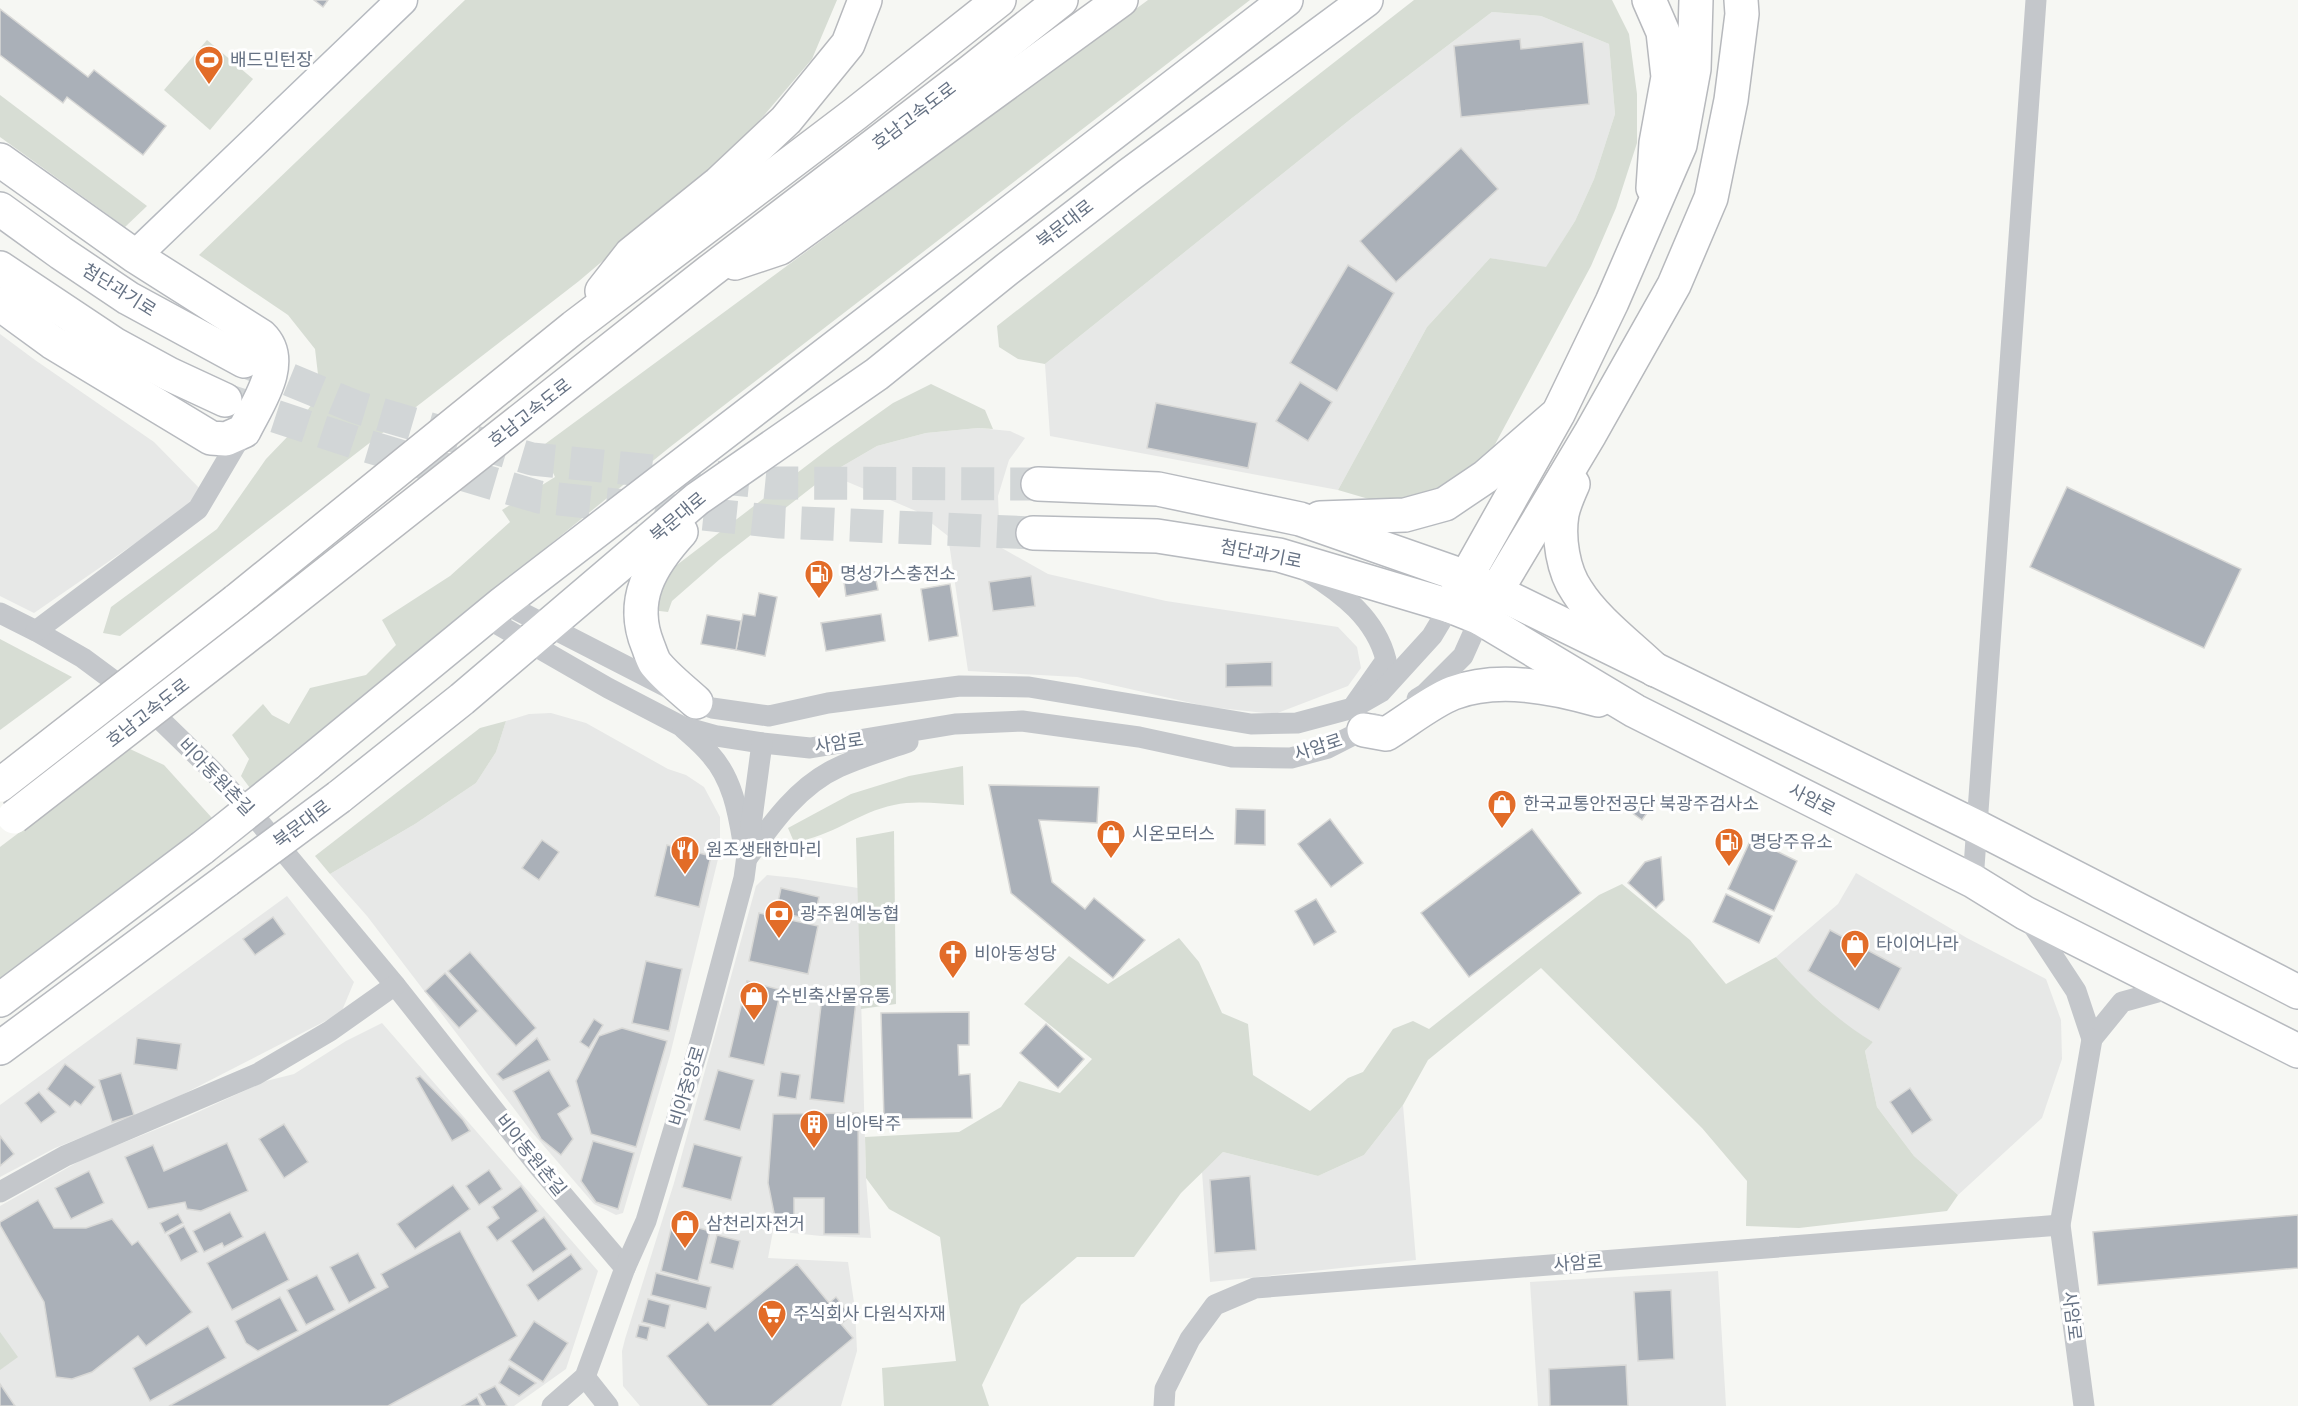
<svg xmlns="http://www.w3.org/2000/svg" width="2298" height="1406" font-family="'Roboto Condensed','Noto Sans KR',sans-serif">
<rect width="100%" height="100%" fill="#f6f7f3"/>
<g fill="#e7e8e7">
<path d="M1492,12L1541,16L1609,44L1615,114L1594,179L1575,221L1546,268L1490,258L1427,327L1338,490L1050,436L1045,364L1352,118Z"/>
<path d="M0,334L35,360L154,442L203,492L192,504L34,613L0,596Z"/>
<path d="M978,428L1010,431L1025,438L1009,460L998,496L1000,547L1048,574L1166,601L1338,627L1357,647L1361,668L1348,686L1275,714L1209,707L1077,677L968,671L948,536L916,511L829,474L877,446L926,433Z"/>
<path d="M551,713L586,723L668,769L686,775L704,787L720,817V851L670,1055L623,1213L616,1215L594,1204L531,1131L367,916L330,874L415,824L476,783L496,752L506,721L529,714Z"/>
<path d="M1856,873L1967,938L2046,979L2061,1020L2062,1059L2042,1118L1958,1195L1914,1156L1877,1107L1865,1051L1873,1042L1846,1026L1799,983L1776,957L1838,904Z"/>
<path d="M767,875L796,878L858,888L866,1178L871,1238L821,1236L773,1231L768,1258L848,1262L855,1309L857,1351L841,1406H640L623,1386L622,1351L625,1339L674,1183L756,886Z"/>
<path d="M287,896L354,982L341,1013L162,1105L55,1148L0,1177V1105Z"/>
<path d="M382,1023L598,1271L566,1369L514,1406H0V1206L83,1159L187,1117L266,1081L294,1074L346,1041Z"/>
<path d="M1403,1105L1416,1260L1210,1282L1202,1172L1223,1152L1318,1176L1364,1155Z"/>
<path d="M1718,1271L1726,1406H1538L1530,1282Z"/>
</g>
<g fill="#d7ddd4">
<path d="M465,0H837L812,59L737,147L579,281L120,636L103,633L111,607L217,529L266,459L291,433L312,404L319,383L315,349L288,315L199,255Z"/>
<path d="M1148,0H1250L670,447L250,788L241,776L249,759L232,735L263,704L272,715L289,724L310,688L366,675L396,645L382,620L450,576L510,522L502,510L555,477L541,447Z"/>
<path d="M1414,0H1612L1629,34L1637,94V143L1616,208L1591,266L1485,463L1463,485L1396,507L1338,490L1427,327L1490,258L1546,267L1575,221L1594,179L1615,114L1609,44L1541,16L1492,12L1352,118L1045,364L1018,359L999,347L997,326Z"/>
<path d="M207,40L253,79L210,130L164,90Z"/>
<path d="M0,95L147,206L125,227L0,137Z"/>
<path d="M931,384L985,410L993,429L978,428L926,433L877,446L829,474L720,559L672,601L668,612L651,610L669,571L831,447L893,403Z"/>
<path d="M0,639L72,677L0,730Z"/>
<path d="M506,721L496,752L476,783L415,824L330,874L315,856L480,728Z"/>
<path d="M130,749L164,765L212,818L191,841L0,981V847Z"/>
<path d="M963,766L964,805C941,804 916,800 894,805C858,812 832,837 794,842L788,828L851,794L909,776Z"/>
<path d="M894,831L896,1004L861,1009L856,838Z"/>
<path d="M1622,884L1690,940L1726,984L1776,957C1805,990 1836,1020 1873,1042L1865,1051L1877,1107L1914,1156L1958,1195L1947,1211L1799,1228L1746,1226L1747,1181L1702,1128L1541,968L1428,1060L1403,1105L1364,1155L1318,1176L1223,1152L1181,1193L1134,1257H1077L1021,1305L982,1385L989,1406H884L882,1368L956,1361L940,1237L889,1209L866,1178L865,1137L959,1132L1001,1107L1019,1081L1060,1093L1092,1059L1024,1004L1069,956L1108,984L1179,938L1199,962L1222,1013L1248,1024L1253,1075L1310,1111L1348,1078L1363,1072L1393,1029L1413,1021L1429,1029L1599,895Z"/>
<path d="M0,1332L18,1357L0,1370Z"/>
</g>
<g fill="#aab0b8" stroke="#d8d8d6" stroke-width="1.5">
<path d="M314,0H328L323,7Z"/>
<path d="M0,9L88,77L94,70L166,126L143,155L67,97L63,103L0,55Z"/>
<path d="M1520,39L1521,49L1583,42L1589,104L1461,117L1454,46Z"/>
<path d="M1461,148L1498,189L1396,282L1360,241Z"/>
<path d="M1348,265L1394,293L1337,391L1290,363Z"/>
<path d="M1300,382L1332,402L1308,441L1276,421Z"/>
<path d="M1156,403L1257,423L1248,468L1147,448Z"/>
<path d="M2067,487L2241,569L2204,648L2030,567Z"/>
<path d="M874,570L878,590L846,596L843,575Z"/>
<path d="M1031,576L1035,606L993,611L989,582Z"/>
<path d="M950,584L958,636L929,641L921,589Z"/>
<path d="M759,593L777,597L765,656L736,650L743,614L755,616Z"/>
<path d="M881,614L885,641L826,651L821,623Z"/>
<path d="M707,615L741,621L736,650L701,644Z"/>
<path d="M1272,662V686L1226,687V664Z"/>
<path d="M989,785L1099,787L1097,823L1039,820L1052,882L1085,909L1094,898L1145,940L1113,978L1011,893Z"/>
<path d="M1628,795L1649,810L1642,820L1621,805Z"/>
<path d="M1236,809L1265,810V845L1235,844Z"/>
<path d="M1330,819L1363,863L1331,887L1298,844Z"/>
<path d="M1532,829L1581,893L1469,977L1421,913Z"/>
<path d="M1751,839L1797,861L1774,911L1728,889Z"/>
<path d="M542,840L559,852L539,880L522,868Z"/>
<path d="M667,845L711,856L699,907L655,896Z"/>
<path d="M1661,857L1664,900L1656,908L1628,883L1645,862Z"/>
<path d="M781,888L819,897L814,920L776,912Z"/>
<path d="M1726,894L1772,916L1759,943L1713,922Z"/>
<path d="M1316,899L1336,932L1314,945L1295,911Z"/>
<path d="M759,913L818,926L808,974L749,961Z"/>
<path d="M273,917L285,934L255,955L243,939Z"/>
<path d="M1830,930L1901,968L1879,1010L1808,971Z"/>
<path d="M470,952L536,1028L516,1046L448,971Z"/>
<path d="M646,961L682,969L669,1031L632,1023Z"/>
<path d="M445,973L478,1011L459,1028L425,991Z"/>
<path d="M747,981L781,990L764,1065L729,1057Z"/>
<path d="M822,997L856,1002L844,1103L810,1099Z"/>
<path d="M969,1012V1045H958L959,1075L970,1074L972,1118L884,1119L881,1013Z"/>
<path d="M594,1019L603,1025L589,1048L580,1042Z"/>
<path d="M1046,1024L1084,1059L1058,1088L1020,1053Z"/>
<path d="M622,1028L667,1041L636,1147L591,1134L576,1081L599,1036Z"/>
<path d="M137,1038L181,1044L177,1070L134,1064Z"/>
<path d="M537,1038L550,1060L503,1080L497,1074Z"/>
<path d="M65,1064L95,1087L81,1105L75,1101L70,1107L47,1089Z"/>
<path d="M549,1070L570,1106L558,1114L573,1139L561,1155L541,1139L513,1091Z"/>
<path d="M718,1070L754,1080L740,1130L704,1120Z"/>
<path d="M781,1072L800,1075L796,1099L778,1096Z"/>
<path d="M121,1073L134,1115L112,1122L99,1080Z"/>
<path d="M420,1076L463,1120L470,1131L452,1141L416,1078Z"/>
<path d="M1910,1088L1932,1120L1912,1134L1890,1102Z"/>
<path d="M39,1092L56,1112L41,1123L25,1103Z"/>
<path d="M858,1113L859,1234H824V1198H794V1218H775L768,1183L773,1114Z"/>
<path d="M284,1124L308,1162L284,1178L259,1139Z"/>
<path d="M0,1136L14,1154L0,1166Z"/>
<path d="M593,1141L634,1153L618,1209L596,1202L581,1181Z"/>
<path d="M227,1143L248,1191L201,1211L187,1209L185,1202L148,1209L125,1157L153,1145L164,1171Z"/>
<path d="M694,1144L742,1157L731,1200L682,1187Z"/>
<path d="M489,1170L502,1189L479,1205L466,1186Z"/>
<path d="M89,1171L104,1203L71,1219L55,1188Z"/>
<path d="M1250,1176L1256,1250L1215,1253L1210,1180Z"/>
<path d="M453,1185L470,1209L415,1249L397,1224Z"/>
<path d="M521,1186L538,1211L497,1241L487,1227L499,1218L492,1207Z"/>
<path d="M38,1200L54,1228H86L112,1219L132,1245L138,1241L192,1312L146,1346L138,1336L92,1372L72,1379L56,1377L44,1302L0,1225V1222Z"/>
<path d="M230,1212L243,1237L224,1247L222,1243L204,1252L193,1231Z"/>
<path d="M178,1214L183,1223L165,1233L160,1223Z"/>
<path d="M2298,1215V1268L2098,1285L2093,1232Z"/>
<path d="M544,1217L567,1249L533,1272L511,1241Z"/>
<path d="M673,1221L710,1231L698,1281L661,1271Z"/>
<path d="M184,1226L198,1252L181,1261L168,1235Z"/>
<path d="M460,1231L517,1336L388,1406H169L388,1287L381,1274Z"/>
<path d="M265,1232L289,1280L232,1310L207,1263Z"/>
<path d="M717,1235L740,1241L733,1269L710,1263Z"/>
<path d="M358,1253L376,1288L349,1303L330,1267Z"/>
<path d="M571,1254L582,1269L538,1301L527,1285Z"/>
<path d="M797,1264L829,1303L836,1297L851,1316L841,1324L853,1338L771,1406H708L667,1356L708,1322L715,1331Z"/>
<path d="M656,1273L711,1287L706,1309L651,1295Z"/>
<path d="M317,1275L335,1310L306,1325L287,1290Z"/>
<path d="M1671,1290L1674,1359L1638,1361L1634,1292Z"/>
<path d="M280,1297L298,1331L258,1351L246,1343L235,1321Z"/>
<path d="M648,1299L670,1305L665,1328L642,1322Z"/>
<path d="M534,1321L568,1343L543,1382L509,1360Z"/>
<path d="M639,1325L650,1327L647,1340L636,1337Z"/>
<path d="M208,1326L226,1358L150,1401L133,1368Z"/>
<path d="M1626,1365L1628,1406H1550L1549,1369Z"/>
<path d="M509,1366L536,1383L519,1396L499,1383Z"/>
<path d="M0,1384L15,1406H0Z"/>
<path d="M495,1386L507,1406H486L479,1394Z"/>
<path d="M477,1397L481,1406H462Z"/>
</g>
<g fill="none" stroke-linecap="round" stroke-linejoin="round">
<g stroke="#d2d6d7" stroke-width="33" stroke-dasharray="33 16" stroke-linecap="butt">
<path d="M244,361L356,407L532,459L773,483L1038,484"/>
<path d="M229,401L363,445L539,497L780,522L1033,533"/>
</g>
<g stroke="#b6bac0" stroke-width="33">
<path id="secondary" d="M135,256L402,0"/>
</g>
<g stroke="#b7babf" stroke-width="36">
<g id="primary">
<path d="M0,160L135,256L261,336C288,362 257,404 244,431L226,439L211,438L52,342L0,304"/>
<path d="M0,209L61,253L128,298L244,361"/>
<path d="M0,268L114,344L169,374L225,400"/>
<path d="M1038,484L1158,489L1300,519L1466,577L1977,827L2298,992"/>
<path d="M1320,518L1405,515L1445,504L1485,477L1554,417"/>
<path d="M681,532C651,565 629,600 648,646C650,651 652,658 655,663C666,677 683,690 696,702"/>
<path d="M1033,533L1157,536L1279,555L1450,606L1480,618L1635,711L1973,881L2025,913L2298,1051"/>
<path d="M1364,730L1386,734C1406,722 1432,701 1453,693C1498,676 1553,687 1598,700"/>
<path d="M307,764L503,603L1286,0"/>
<path d="M339,797L462,699L697,499L877,374L1006,270L1129,175L1366,0"/>
<path d="M0,1000L202,848"/>
<path d="M0,1048L227,880"/>
</g>
</g>
<g stroke="#b7b9bd" stroke-width="36">
<g id="highway">
<path d="M1649,0L1663,32L1668,77L1656,143L1653,188"/>
<path d="M735,263L780,248L1121,0"/>
<path d="M602,291L631,254L719,183L786,120L848,44L865,0"/>
<path d="M1573,484C1569,493 1564,504 1562,514C1558,538 1563,571 1577,591C1595,620 1630,646 1655,670"/>
<path d="M236,601L574,327L855,114L999,0"/>
<path d="M1450,606L1558,414L1612,302L1680,145L1694,69L1696,0"/>
<path d="M1480,618L1590,434L1674,285L1711,198L1731,100L1742,14L1741,0"/>
<path d="M260,626L710,271L970,72L1061,0"/>
</g>
</g>
<g stroke="#c4c7cb" stroke-width="21">
<path d="M1308,572C1342,593 1376,619 1386,660L1355,704"/>
<path d="M503,603L696,702L712,708L769,716L828,703L960,686L1029,687L1251,724L1297,723L1353,708L1381,692L1432,636L1450,606"/>
<path d="M0,613L36,631L83,658L141,701L213,771L260,823L395,985L539,1167L625,1268"/>
<path d="M485,617L608,688L681,726L717,736L762,743L810,748L955,724L1022,721L1139,737L1232,757L1291,758L1328,748L1375,724"/>
<path d="M36,631L198,509L244,431"/>
<path d="M1417,699L1425,694L1463,656L1480,618"/>
<path d="M683,728C692,736 702,744 710,754C732,778 738,811 743,842"/>
<path d="M748,857C772,823 799,785 839,767C861,757 885,750 908,742"/>
<path d="M1973,881L2036,0"/>
<path d="M2028,918L2076,991L2092,1039L2122,1002L2176,987"/>
<path d="M0,1192L65,1156L257,1074L330,1031L395,985"/>
<path d="M585,1377L608,1406"/>
<path d="M552,1406L585,1377L625,1268L646,1221L701,1039L744,878L762,743"/>
<path d="M1164,1406L1165,1389L1190,1339L1215,1305L1255,1288L2060,1225"/>
<path d="M2084,1406L2060,1225L2092,1039"/>
</g>
<use href="#secondary" stroke="#fff" stroke-width="30"/>
<use href="#primary" stroke="#fff" stroke-width="33"/>
<use href="#highway" stroke="#fff" stroke-width="33"/>
<g stroke="#b7babf" stroke-width="36" stroke-linecap="butt">
<g id="primary-bridge">
<path d="M202,848L307,764"/>
<path d="M227,880L339,797"/>
</g>
</g>
<g stroke="#b7b9bd" stroke-width="36" stroke-linecap="butt">
<g id="highway-bridge">
<path d="M0,785L236,601"/>
<path d="M14,817L260,626"/>
</g>
</g>
<use href="#primary-bridge" stroke="#fff" stroke-width="33"/>
<use href="#highway-bridge" stroke="#fff" stroke-width="33"/>
</g>
<defs>
<g id="stadium-pin" transform="scale(1.5)"><path d="M0 17L-7.5 6A9.5 9.5 0 1 1 7.5 6Z" fill="#e26c28" stroke="#fff"/><path d="M0-5a6.5 5 0 1 0 0 10a6.5 5 0 1 0 0-10ZM-3.5-1.8h7v3.6h-7Z" fill="#fff"/></g>
<g id="fuel-pin" transform="scale(1.5)"><path d="M0 17L-7.5 6A9.5 9.5 0 1 1 7.5 6Z" fill="#e26c28" stroke="#fff"/><path d="M-5.5-6h7V0h2V4h1.3V-2.5L3-4.5l.8-.8L6-3V5H2.5V1h-1V6h-7ZM-4.2-4.7v3.2H.2V-4.7Z" fill="#fff"/></g>
<g id="shop-pin" transform="scale(1.5)"><path d="M0 17L-7.5 6A9.5 9.5 0 1 1 7.5 6Z" fill="#e26c28" stroke="#fff"/><path d="M-5-2.5h2.3a2.7 3.5 0 0 1 5.4 0H5L5.5 6h-11ZM-1.5-2.5h3a1.5 2.3 0 0 0-3 0Z" fill="#fff"/></g>
<g id="restaurant-pin" transform="scale(1.5)"><path d="M0 17L-7.5 6A9.5 9.5 0 1 1 7.5 6Z" fill="#e26c28" stroke="#fff"/><path d="M-5-6h1v4h1v-4h1v4h1v-4h1v5L-1.5 .5V6h-2V.5L-5-1ZM5-6V6H3V1.5H1.5Q1.5-4 5-6Z" fill="#fff"/></g>
<g id="bank-pin" transform="scale(1.5)"><path d="M0 17L-7.5 6A9.5 9.5 0 1 1 7.5 6Z" fill="#e26c28" stroke="#fff"/><path d="M-6-4H6V4H-6ZM0-2.3a2.3 2.3 0 1 0 0 4.6a2.3 2.3 0 1 0 0-4.6Z" fill="#fff"/></g>
<g id="church-pin" transform="scale(1.5)"><path d="M0 17L-7.5 6A9.5 9.5 0 1 1 7.5 6Z" fill="#e26c28" stroke="#fff"/><path d="M-1.2-6h2.4v3.5h3.3v2.4h-3.3V6h-2.4V-.1h-3.3v-2.4h3.3Z" fill="#fff"/></g>
<g id="building-pin" transform="scale(1.5)"><path d="M0 17L-7.5 6A9.5 9.5 0 1 1 7.5 6Z" fill="#e26c28" stroke="#fff"/><path d="M-4-6H4V6H1V3H-1V6H-4ZM-2.5-4.3h1.7v1.8h-1.7ZM.8-4.3h1.7v1.8H.8ZM-2.5-1h1.7V.8h-1.7ZM.8-1h1.7V.8H.8Z" fill="#fff"/></g>
<g id="supermarket-pin" transform="scale(1.5)"><path d="M0 17L-7.5 6A9.5 9.5 0 1 1 7.5 6Z" fill="#e26c28" stroke="#fff"/><path d="M-6-5.5h2.5l.6 2H6L4.5 2H-2.5L-4.4-4H-6ZM-1.5 3.2a1.3 1.3 0 1 0 .1 0ZM3 3.2a1.3 1.3 0 1 0 .1 0Z" fill="#fff"/></g>
</defs>
<g fill-rule="evenodd">
<use href="#stadium-pin" x="209" y="60"/>
<use href="#fuel-pin" x="819" y="574"/>
<use href="#shop-pin" x="1502" y="804"/>
<use href="#shop-pin" x="1111" y="834"/>
<use href="#fuel-pin" x="1729" y="842"/>
<use href="#restaurant-pin" x="685" y="850"/>
<use href="#bank-pin" x="779" y="914"/>
<use href="#shop-pin" x="1855" y="944"/>
<use href="#church-pin" x="953" y="954"/>
<use href="#shop-pin" x="754" y="996"/>
<use href="#building-pin" x="814" y="1124"/>
<use href="#shop-pin" x="685" y="1224"/>
<use href="#supermarket-pin" x="772" y="1314"/>
</g>
<g text-anchor="middle" stroke-width="6" stroke-linejoin="round" paint-order="stroke">
<g font-size="18" fill="#667284" stroke="#fff" text-anchor="start">
<text x="230" y="66">배드민턴장</text>
<text x="840" y="580">명성가스충전소</text>
<text x="1523" y="810">한국교통안전공단 북광주검사소</text>
<text x="1132" y="840">시온모터스</text>
<text x="1750" y="848">명당주유소</text>
<text x="706" y="856">원조생태한마리</text>
<text x="800" y="920">광주원예농협</text>
<text x="1876" y="950">타이어나라</text>
<text x="974" y="960">비아동성당</text>
<text x="775" y="1002">수빈축산물유통</text>
<text x="835" y="1130">비아탁주</text>
<text x="706" y="1230">삼천리자전거</text>
<text x="793" y="1320">주식회사 다원식자재</text>
</g>
<g font-size="18" fill="#667284" stroke="#fff">
<text transform="translate(914 116) rotate(-37)" y="6">호남고속도로</text>
<text transform="translate(1065 224) rotate(-38)" y="6">북문대로</text>
<text transform="translate(119 290) rotate(32)" y="6">첨단과기로</text>
<text transform="translate(530 413) rotate(-38)" y="6">호남고속도로</text>
<text transform="translate(678 517) rotate(-40)" y="6">북문대로</text>
<text transform="translate(1261 554) rotate(11)" y="6">첨단과기로</text>
<text transform="translate(148 713) rotate(-38)" y="6">호남고속도로</text>
<text transform="translate(839 743) rotate(-9)" y="6">사암로</text>
<text transform="translate(1318 747) rotate(-18)" y="6">사암로</text>
<text transform="translate(216 777) rotate(46)" y="6">비아동원촌길</text>
<text transform="translate(1812 800) rotate(27)" y="6">사암로</text>
<text transform="translate(302 824) rotate(-37)" y="6">북문대로</text>
<text transform="translate(687 1086) rotate(-73)" y="6">비아중앙로</text>
<text transform="translate(531 1155) rotate(51)" y="6">비아동원촌길</text>
<text transform="translate(1578 1263) rotate(-4)" y="6">사암로</text>
<text transform="translate(2072 1316) rotate(83)" y="6">사암로</text>
</g>
</g>
</svg>
